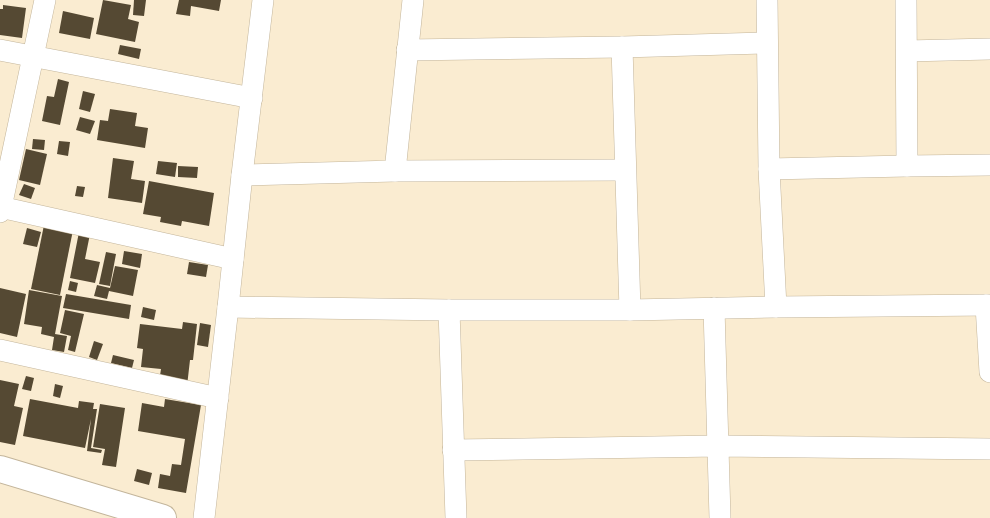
<svg xmlns="http://www.w3.org/2000/svg" width="990" height="518" font-family="Signika,sans-serif">
<rect width="100%" height="100%" fill="#faecd1"/>
<g fill="#554933">
<path d="M103,0L131,5L128,19L139,22L135,42L96,34Z"/>
<path d="M134,0H146L144,16L133,15Z"/>
<path d="M179,0H221L219,11L191,6L190,16L176,14Z"/>
<path d="M3,5L26,8L22,38L0,35V9H3Z"/>
<path d="M63,11L94,18L90,39L59,33Z"/>
<path d="M120,45L141,49L139,59L118,54Z"/>
<path d="M58,79L69,82L60,125L42,121L47,96L54,97Z"/>
<path d="M83,91L95,94L90,112L79,109Z"/>
<path d="M110,109L137,113L135,126L148,128L145,148L97,140L100,120L108,121Z"/>
<path d="M80,117L95,121L90,134L76,130Z"/>
<path d="M33,139L45,140L44,150L32,149Z"/>
<path d="M59,141L70,142L68,156L57,154Z"/>
<path d="M26,149L47,154L40,185L19,180Z"/>
<path d="M113,158L134,161L131,179L145,181L142,203L108,198Z"/>
<path d="M158,161L177,163L175,177L156,174Z"/>
<path d="M178,166L198,167L197,178L178,177Z"/>
<path d="M149,181L214,193L209,226L182,221L181,226L160,222L161,217L143,214Z"/>
<path d="M24,184L35,188L31,199L19,195Z"/>
<path d="M77,186L85,187L83,197L75,196Z"/>
<path d="M44,225L73,230L60,295L31,289Z"/>
<path d="M27,228L41,232L37,247L23,244Z"/>
<path d="M79,232L90,234L85,259L100,262L95,283L70,278Z"/>
<path d="M124,251L142,254L140,268L122,264Z"/>
<path d="M106,252L116,254L110,286L99,284Z"/>
<path d="M189,262L208,265L206,277L187,274Z"/>
<path d="M115,266L138,270L133,296L109,291L107,299L94,296L97,285L110,288Z"/>
<path d="M70,281L78,283L76,292L68,290Z"/>
<path d="M0,288L26,294L17,337L0,333Z"/>
<path d="M29,290L62,296L55,334L67,336L64,352L52,350L54,337L41,334L42,327L24,324Z"/>
<path d="M66,294L131,305L129,319L63,308Z"/>
<path d="M143,307L156,310L154,320L141,317Z"/>
<path d="M65,310L84,314L75,352L68,350L71,336L60,333Z"/>
<path d="M183,322L197,324L193,360H190L187,386L159,382L161,369L141,367L143,349L137,348L140,324L182,329Z"/>
<path d="M200,323L211,325L208,347L197,345Z"/>
<path d="M94,341L103,344L97,360L89,357Z"/>
<path d="M113,355L134,360L132,368L111,363Z"/>
<path d="M26,376L34,378L31,391L22,389Z"/>
<path d="M0,380L19,384L14,406L23,408L15,445L0,442Z"/>
<path d="M55,384L63,386L60,398L53,396Z"/>
<path d="M30,399L78,408L79,401L94,403L93,409H97L91,448L102,450L101,453L87,451L91,419L85,448L23,436Z"/>
<path d="M165,399L201,405L186,493L158,488L160,474L170,476L172,464L181,465L185,439L138,431L142,403L164,407Z"/>
<path d="M100,404L125,408L116,467L102,465L105,449L93,447Z"/>
<path d="M137,469L152,473L149,485L134,481Z"/>
</g>
<g fill="none" stroke-linecap="round" stroke-linejoin="round">
<g stroke="#c3b59b" stroke-width="22">
<g id="minor">
<path d="M767,0L769,169L776,307"/>
<path d="M906,0L907,166"/>
<path d="M622,47L630,310"/>
<path d="M0,50L252,98"/>
<path d="M407,50L622,47L767,43"/>
<path d="M907,51L990,49"/>
<path d="M769,169L907,166L990,165"/>
<path d="M395,171L625,170"/>
<path d="M242,175L395,171L413,0"/>
<path d="M0,207L233,259"/>
<path d="M0,212L45,0"/>
<path d="M986,305L990,372"/>
<path d="M228,307L449,310H630L776,307L990,305"/>
<path d="M714,308L720,518"/>
<path d="M449,310L456,518"/>
<path d="M0,350L218,398"/>
<path d="M453,450L718,446L990,449"/>
<path d="M204,518L228,307L242,175L263,0"/>
</g>
</g>
<g stroke="#c3b59b" stroke-width="28">
<path id="tertiary" d="M0,469L163,518"/>
</g>
<use href="#minor" stroke="#fff" stroke-width="21"/>
<use href="#tertiary" stroke="#fff" stroke-width="26"/>
</g>
</svg>
